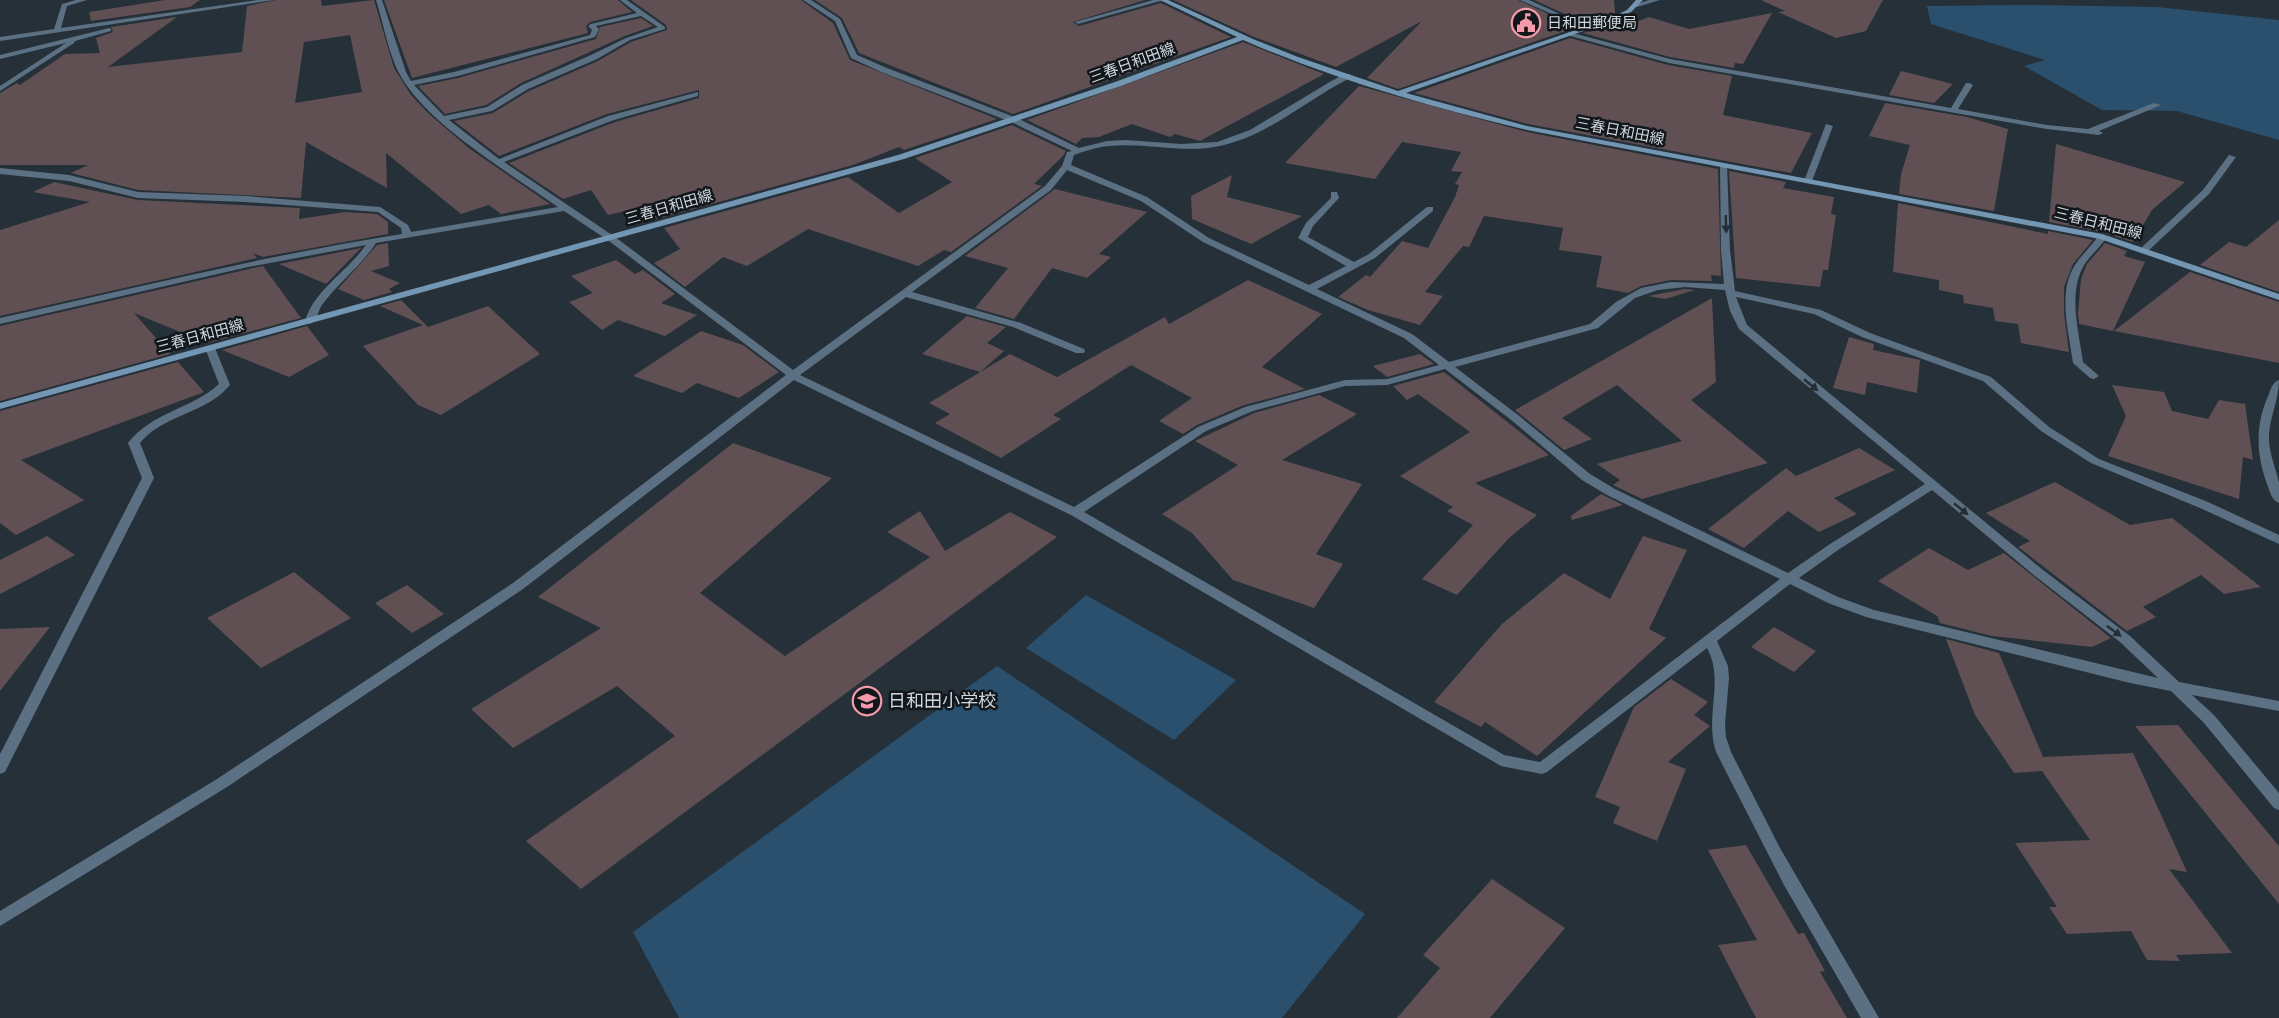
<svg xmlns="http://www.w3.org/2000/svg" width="2279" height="1018" font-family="'Public Sans','Noto Sans JP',sans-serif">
<rect width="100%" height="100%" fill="#253039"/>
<g fill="#2a506d">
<path d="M2024,5L2157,7L2279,20V140L2177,111L2102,110L2024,66L2045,60L1931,24L1927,6Z"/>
<path d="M1086,595L1236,680L1174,740L1026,648Z"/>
<path d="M997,666L1365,914L1282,1018H679L633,932Z"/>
</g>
<g fill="#605053" fill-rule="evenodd">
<path d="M165,0H200L190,7L91,21L89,12Z"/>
<path d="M276,0H321L322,6L374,0L394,68L411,95L428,113L470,149L550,204L501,214L489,205L461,214L386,153L387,188L306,142L301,198L138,190L71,173L88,165H0V93L17,83L20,85L65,54L100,53L96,38L113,32L111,27L177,17L108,67L242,52L247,6ZM350,35L362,92L295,103L304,42Z"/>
<path d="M384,0H618L632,12L590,22L586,26L588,33L412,78Z"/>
<path d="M631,0H801L833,23L850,60L997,119L904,150L899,147L853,165L657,219L647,206L608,215L591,190L563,199L509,163L615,122L699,98V90L607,114L499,156L454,121L493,113L529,91L598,61L631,42L667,30L666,25Z"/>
<path d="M815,0H1145L1073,22L1079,26L1161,3L1231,37L1013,114L859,53L842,18Z"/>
<path d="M1173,0H1518L1577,27L1398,89L1367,78L1422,21L1336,67L1254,37Z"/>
<path d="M1534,0H1614L1615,13L1587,24Z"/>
<path d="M1761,0H1883L1866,31L1836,38L1778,12L1785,11Z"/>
<path d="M1772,13L1743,64L1735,63L1734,68L1670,57L1583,33L1616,22V30L1649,17L1689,29Z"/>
<path d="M641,18L653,26L625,36L521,83L486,105L445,114L418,86L458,78L596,39L600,27Z"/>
<path d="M1570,38L1668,65L1732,76L1723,115L1812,133L1791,173L1528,124L1414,93Z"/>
<path d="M1243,42L1324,74L1200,141L1175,134L1170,137L1132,124L1099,137L1082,138L1076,144L1027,120Z"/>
<path d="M1901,71L1953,84L1934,103L1889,95Z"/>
<path d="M1359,86L1527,132L1718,169L1721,276L1711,275L1712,281L1671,280L1641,286L1628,293L1596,287L1602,256L1559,250L1563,228L1484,216L1469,247L1463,246L1425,292L1443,296L1420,325L1368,310L1338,297L1366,275L1370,277L1402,241L1428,248L1455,197L1459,185L1455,184L1462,172L1451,171L1461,152L1402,142L1375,179L1285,163Z"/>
<path d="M1885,103L1967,117L2008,129L1994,211L1899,194L1901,174L1910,145L1869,136Z"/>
<path d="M1012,125L1066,151L1063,156L1034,184L1042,186L951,252L944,250L918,266L808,229L747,266L723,257L685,287L654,263L680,249L664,228L848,177L899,213L952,182L915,158Z"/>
<path d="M2056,144L2185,182L2152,210L2133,242L2102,232L2049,222Z"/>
<path d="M1729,171L1786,182L1783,188L1834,197L1831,214L1836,215L1828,270H1823L1820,287L1736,278Z"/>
<path d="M1232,175L1227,197L1302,216L1251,244L1192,219L1191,196Z"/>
<path d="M54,182L138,200L300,208L299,219L345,212L377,214L388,222V234L263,257L253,253L257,258L0,316V230L90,202L33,192Z"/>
<path d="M1055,189L1147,212L1099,254L1111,257L1087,278L1052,268L1014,319L975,308L1008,268L965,256Z"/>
<path d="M1898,203L2048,234V231L2093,240L2073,264L2064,287V313L2069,352L2021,343L2018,324L1995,321L1993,308L1964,303L1963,295L1939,290V280L1893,272Z"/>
<path d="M2279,220V292L2200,265L2229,242L2246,247Z"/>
<path d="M388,243L389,266L371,271L400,283L389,289L392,292L364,300L338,289L377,245Z"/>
<path d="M2105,243L2127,251L2124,256L2145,262L2113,331L2079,324L2078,314L2081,279L2087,264Z"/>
<path d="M361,248L326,284L279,264Z"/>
<path d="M616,260L635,274L643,270L675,294L661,303L697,315L665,336L618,320L602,330L569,302L593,293L571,276Z"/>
<path d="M263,266L301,318L207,343L134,313L170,354L0,401V326Z"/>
<path d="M2190,272L2279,302V363L2114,331Z"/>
<path d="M1248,280L1322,314L1262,367L1305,389L1244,405L1197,425L1183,434L1159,421L1192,398L1131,365L1053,415L1061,419L1001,458L935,423L950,414L929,403L1010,354L1057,377L1165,317L1169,324Z"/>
<path d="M1685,289L1695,290L1665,299L1648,296Z"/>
<path d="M1712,298L1716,382L1691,400L1768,463L1642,499L1613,485L1620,480L1597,464L1682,441L1617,385L1562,418L1592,439L1564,450L1515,410Z"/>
<path d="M401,300L428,327L488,306L540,354L441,415L418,405L363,346L423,325L380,306Z"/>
<path d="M967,316L1006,327L987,343L1004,351L980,372L922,354Z"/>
<path d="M307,326L329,355L289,377L222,350Z"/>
<path d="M701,331L743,345L779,372L739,398L697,383L682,393L633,376Z"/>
<path d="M1849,337L1874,344L1873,350L1920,360L1917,393L1867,382L1865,395L1833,388Z"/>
<path d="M1420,354L1434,364L1387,377L1373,366Z"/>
<path d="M178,362L204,392L21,460L84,500L16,535L0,523V411Z"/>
<path d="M1444,372L1549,455L1475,483L1537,515L1509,538L1457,595L1422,579L1473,525L1447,511L1453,507L1400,476L1470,432L1418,394L1407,400L1393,386Z"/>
<path d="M2112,385L2164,392L2172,411L2208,419L2219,400L2245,404L2253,460L2243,457L2239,499L2108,456L2126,416Z"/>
<path d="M1319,395L1357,414L1282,460L1362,484L1316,554L1343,564L1314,608L1233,580L1192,533L1162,514L1238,465L1195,441L1254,413Z"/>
<path d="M733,443L832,478L700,593L785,656L930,557L887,532L920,511L945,551L1010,512L1057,537L581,889L526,841L675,736L617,686L513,748L471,709L601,628L538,597Z"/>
<path d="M1859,448L1895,470L1834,498L1857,514L1819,532L1788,511L1744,548L1708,529L1786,468L1796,476Z"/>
<path d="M2055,482L2130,525L2172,518L2261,587L2224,594L2201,575L2143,607L2156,617L2127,631L2018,547L2030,541L1986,513Z"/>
<path d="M1601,494L1623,505L1572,520L1571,516Z"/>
<path d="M47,536L75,555L0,594V560Z"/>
<path d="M1643,536L1687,550L1649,629L1666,638L1537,756L1485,722L1481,727L1434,702L1501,625L1564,573L1610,599Z"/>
<path d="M1929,548L1968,570L2004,553L2111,638L2092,647L1992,636L1940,623L1937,616L1878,581Z"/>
<path d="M294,572L351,618L261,668L207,618Z"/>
<path d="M407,585L444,614L412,633L375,603Z"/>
<path d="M50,627L0,691V629Z"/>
<path d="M1774,627L1816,651L1794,672L1751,647Z"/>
<path d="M1946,639L1999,653L2043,757L2133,753L2187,872L2169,869L2232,953L2176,955L2180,961L2147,960L2131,931L2067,934L2049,907H2057L2015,843L2090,840L2042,771L2014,773L1975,715Z"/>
<path d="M1671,679L1708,702L1694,715L1710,726L1668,762L1686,769L1657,841L1613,823L1620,807L1595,797L1634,707Z"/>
<path d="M2178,725L2279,846V904L2135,726Z"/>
<path d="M1746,845L1798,934L1804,933L1825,971L1820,972L1847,1018H1756L1718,945L1757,940L1708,850Z"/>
<path d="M1492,879L1565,928L1490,1018H1397L1440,968L1423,955Z"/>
</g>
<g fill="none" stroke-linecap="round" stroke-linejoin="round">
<g fill="#5b7183" fill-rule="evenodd">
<path d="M76,0H87L67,6L61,28L257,0H274L0,41V37L54,29L62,4Z"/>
<path d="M376,0H382L406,72L411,81L454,72L590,35L592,30L588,26L591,24L637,13L620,0H627L665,27V29L630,40L597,59L528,89L492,111L449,120L499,159L608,116L698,92V96L614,120L504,162L615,237L793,370L1045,186L1062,166L1067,152L1072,151L1011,122L881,72L851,58L835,21L803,0H811L840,19L857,55L887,68L1017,118L1079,148L1107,141L1126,140L1181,144L1217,142L1250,130L1328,83L1344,74H1350V78C1306,100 1268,136 1220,146C1183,154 1146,142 1109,146C1097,147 1085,151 1074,155L1071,165L1147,197L1209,238L1309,285L1346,266L1298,238L1306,223L1331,198V192H1337L1339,198L1313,226L1308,237L1354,262L1369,254L1427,207H1433V211L1375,258L1317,289L1412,334L1449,362L1590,324L1616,302L1641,288L1671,282L1724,284L1721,250L1720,166L1727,164L1730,250L1735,291L1821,310L1870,333L1991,377L2049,427L2099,459L2208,502L2279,535V544L2200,508L2091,463L2041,431L1983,381L1862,337L1814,314L1736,297L1747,325L2043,570L2130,636L2179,682L2279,701V711L2192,695L2214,715L2279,793V810L2274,808L2204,723L2171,691L2130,683L1866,617L1828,603L1790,584L1717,641L1728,666L1729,678L1725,724L1726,737L1731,752L1780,848L1879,1018H1861L1784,885L1716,752C1704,716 1725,681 1707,648L1547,772L1542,774L1501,766L1071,515L794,380L523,589L227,787L0,926V911L217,779L513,583L786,375L609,241L564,211L376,243C361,266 338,283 322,305C318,311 317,321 310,324L305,321C314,290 348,271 366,245L248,267L0,324V318C134,288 268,255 402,234L401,228L378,212L246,202L138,198L69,181L0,174V168L69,175L138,192L246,196L380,207L408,225L411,232L558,207C511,174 427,124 400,75C389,55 383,22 376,0ZM641,16L658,27L626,38L591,55L522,85L487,107L444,116L414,85L458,76L595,37L599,29L596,26ZM1067,170L1141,201L1203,242L1404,338L1439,365L1387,379L1345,380L1245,407L1198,427L1074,507L800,375L906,297L1013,327L1076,353H1084L1085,351L1084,349L1021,323L912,292L1051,190ZM1685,287L1725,290L1730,311L1739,329L1925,484L1830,544L1788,573L1615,489L1590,474L1518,415L1455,367L1598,328L1635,298L1658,290ZM1445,369L1510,419L1582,480L1607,495L1780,579L1540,762L1504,755L1084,512L1206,431L1253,411L1345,386L1387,385ZM1932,490L2035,576L2120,642L2158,678L1874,610L1838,597L1799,578L1838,550Z"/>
<path d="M1153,0H1164L1078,24L1075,22Z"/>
<path d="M1520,0H1529L1591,28L1586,29Z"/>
<path d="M1649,0H1660L1637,7L1634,5Z"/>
<path d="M109,28L111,29V31L75,41L74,43L0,91V86L66,43L0,59V55Z"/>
<path d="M1569,32L1670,59L1951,108L1966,83H1969L1973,85L1958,109L2047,125L2088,129L2154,103L2161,105L2099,131L2103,133L2099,135L2047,129L1669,63L1567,35L1566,34Z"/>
<path d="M1826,124L1833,126L1812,181L1805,183L1804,181Z"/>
<path d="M2229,155L2236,157L2209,194L2147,252H2141V248L2203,190Z"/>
<path d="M2102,234L2107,237C2100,248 2089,256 2083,267C2068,295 2079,332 2083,362L2099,376L2094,379L2090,378L2073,363C2069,332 2057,293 2075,265C2082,254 2092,246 2099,235Z"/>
<path d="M210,345L215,348L230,385C206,414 164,414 140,443L154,478L7,768L5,772L0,774V754L142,478L128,443C152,412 192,409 219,384L205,348Z"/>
<path d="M2279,380C2279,401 2268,420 2269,441C2270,456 2276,469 2279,483C2279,489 2279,497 2279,503C2271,500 2270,491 2267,484C2256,453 2255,424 2269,394C2271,388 2273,382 2279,380Z"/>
</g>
<path fill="#7396b3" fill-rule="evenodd" d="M1160,0H1168L1253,39L1298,57L1398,91L1608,19L1627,10L1636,0H1643L1631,12L1612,21L1406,93L1527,126L2102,234L2279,294V300L2100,239L1527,130C1430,107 1335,80 1243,40L1121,86L904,159L0,409V403L898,155L1115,82L1237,37Z"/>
</g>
<defs><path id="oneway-solid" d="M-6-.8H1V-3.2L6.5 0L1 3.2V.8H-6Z" transform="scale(1.5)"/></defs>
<g fill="#242e35">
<use href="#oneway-solid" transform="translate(1726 224) rotate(88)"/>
<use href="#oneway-solid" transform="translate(1811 385) rotate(40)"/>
<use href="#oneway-solid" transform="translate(1961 509) rotate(39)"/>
<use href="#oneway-solid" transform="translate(2114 631) rotate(36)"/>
</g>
<defs>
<g id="civic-ring" transform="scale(1.5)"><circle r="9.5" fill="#12171b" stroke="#f39aab" stroke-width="1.5"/><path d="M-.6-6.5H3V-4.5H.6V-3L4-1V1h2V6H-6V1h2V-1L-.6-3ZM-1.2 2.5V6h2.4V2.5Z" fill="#f39aab"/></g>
<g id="school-ring" transform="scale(1.5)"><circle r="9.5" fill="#12171b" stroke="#f39aab" stroke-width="1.5"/><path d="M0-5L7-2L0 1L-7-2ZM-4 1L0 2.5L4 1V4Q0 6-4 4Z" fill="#f39aab"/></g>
</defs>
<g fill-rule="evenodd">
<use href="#civic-ring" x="1526" y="23"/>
<use href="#school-ring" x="867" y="701"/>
</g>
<g text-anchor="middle" stroke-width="5" stroke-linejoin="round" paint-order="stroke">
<g font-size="15" fill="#d0d7dd" stroke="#12171b" text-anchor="start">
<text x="1547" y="28">日和田郵便局</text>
</g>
<g font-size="15" fill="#d0d7dd" stroke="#12171b">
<text transform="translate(1132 63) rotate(-20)" y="5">三春日和田線</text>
<text transform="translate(1620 131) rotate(11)" y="5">三春日和田線</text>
<text transform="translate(669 207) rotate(-16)" y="5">三春日和田線</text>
<text transform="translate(2098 223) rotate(14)" y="5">三春日和田線</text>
<text transform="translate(200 336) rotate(-15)" y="5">三春日和田線</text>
</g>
<g font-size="18" fill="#d0d7dd" stroke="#12171b" text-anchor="start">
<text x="888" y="707">日和田小学校</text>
</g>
</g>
</svg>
